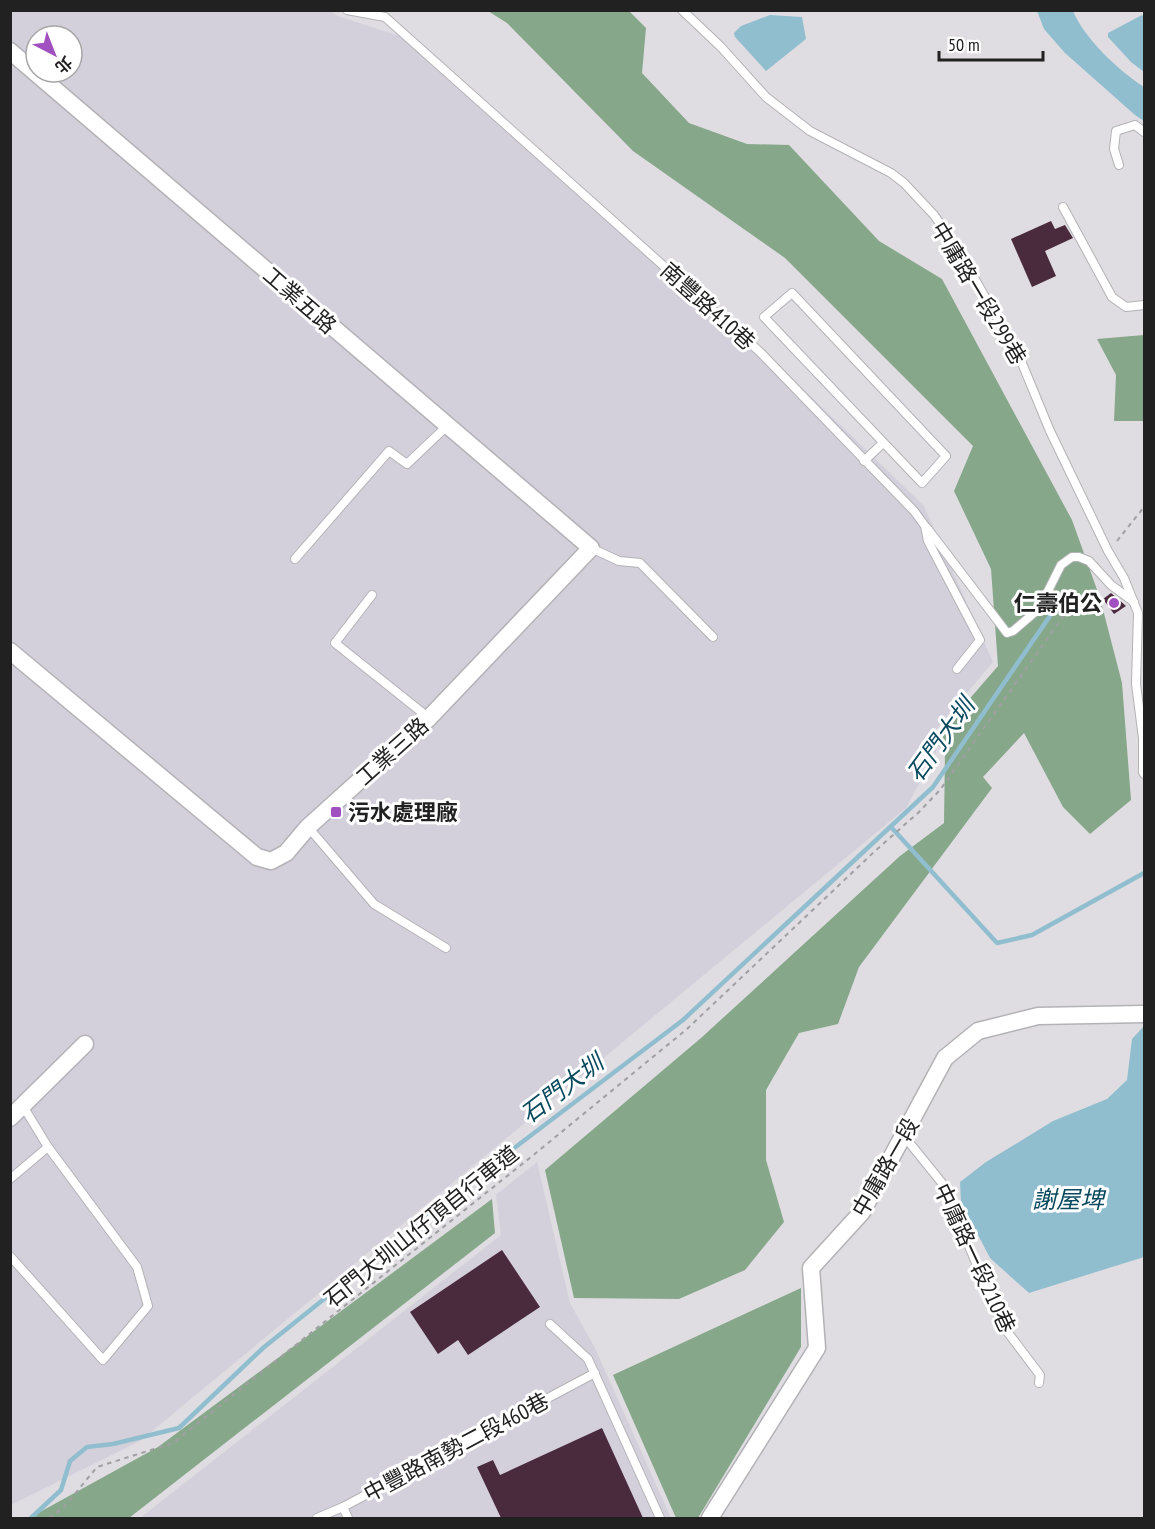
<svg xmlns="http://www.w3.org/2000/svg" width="1155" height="1529" font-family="'PT Sans Narrow','Noto Sans TC',sans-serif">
<rect width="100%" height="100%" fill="#dfdde1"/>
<g fill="#d4d0db" fill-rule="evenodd">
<path d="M11,11H330L338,16L411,40L735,323L924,506L993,662L927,740L937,750L906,808L140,1441L11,1505ZM36,36H72V72H36Z"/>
<path d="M537,1162L570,1303L595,1348L671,1518H140L501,1235L496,1195Z"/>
</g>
<g fill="#86a78a">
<path d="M488,11H629L646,28L642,73L689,123L747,144L789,145L879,241L942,279L1072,520L1100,598L1122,683L1131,800L1090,834L1063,807L1024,733L983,777L992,788L859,967L838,1024L799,1033L766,1090V1160L784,1222L745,1270L679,1299L574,1298L545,1170L701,1038L900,856L944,823L945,751L933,741L998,666L991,569L954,491L973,446L785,258L633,151L507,23Z"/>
<path d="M1144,335V421H1114L1116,375L1097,339Z"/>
<path d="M492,1199L495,1233L129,1518H29L158,1447Z"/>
<path d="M801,1288V1347L698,1518H676L613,1375Z"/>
</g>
<g fill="#90becf">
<path d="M1037,11H1073C1084,38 1119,71 1144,87V121L1135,115L1065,53L1044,29Z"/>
<path d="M770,15L802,17L806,39L766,71L735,37L734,33L741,26Z"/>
<path d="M1142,15L1144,17V72L1131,62L1108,37V33Z"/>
<path d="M1144,1026V1257L1029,1293L990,1258L961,1202L960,1182L986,1162L1053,1121L1107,1099L1127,1080L1132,1039Z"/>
</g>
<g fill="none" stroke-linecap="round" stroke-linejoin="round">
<g stroke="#90becf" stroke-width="4.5">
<path d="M891,827L997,943L1032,935L1144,873"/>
<path d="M31,1518L61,1490L70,1461L87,1447L113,1444L179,1428L263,1348L476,1177L683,1020L933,787L1056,607"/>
</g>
</g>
<g fill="#4a2a3d">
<path d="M1051,221L1055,229L1065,225L1073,238L1045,251L1056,276L1032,287L1011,239Z"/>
<path d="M1111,593L1126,606L1114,614L1103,599Z"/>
<path d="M502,1250L540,1307L468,1355L458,1340L438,1354L410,1312Z"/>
<path d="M602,1428L643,1518H501L477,1467L493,1460L500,1475Z"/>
</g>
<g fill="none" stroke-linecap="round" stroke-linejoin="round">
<g stroke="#b3b2b6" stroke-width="10">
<g id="service">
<path d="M347,10L385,17L760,352L914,511L925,526L928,541L980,640L957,669"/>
<path d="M682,10L721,47L766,97L810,131L891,173L904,183L934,215L954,243L1019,356L1050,431L1108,551L1124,578L1138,613L1136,684L1143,738V772L1144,774"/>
<path d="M1119,165L1114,149L1116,131L1135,125L1144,132"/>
<path d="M1063,207L1112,297L1126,307L1144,305"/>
<path d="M792,293L946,456L922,483L764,317Z"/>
<path d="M864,461L883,443"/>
<path d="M927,528L1007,633L1013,631L1034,613L1045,597L1061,565L1072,557H1079L1089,561L1111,585L1134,602"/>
<path d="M591,548L619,561L640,563L713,637"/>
<path d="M295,559L389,451L407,464L447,426"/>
<path d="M372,595L335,643L429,718"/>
<path d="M308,827L374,904L446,948"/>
<path d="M904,1136L942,1183L1003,1326L1040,1375L1039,1383"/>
<path d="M10,1179L48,1147L23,1106"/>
<path d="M10,1256L103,1360L148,1306L137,1267L48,1147"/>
<path d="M550,1324L588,1359L660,1518"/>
<path d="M343,1507L348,1518"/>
<path d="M317,1518L343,1507L595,1373"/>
</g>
</g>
<g stroke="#b3b2b6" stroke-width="19">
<g id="minor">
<path d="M10,51L591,548L429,718L308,827L286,853L271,861L257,857L10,651"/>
<path d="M10,1118L85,1044"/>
<path d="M710,1518L817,1348L811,1268L862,1212L945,1058L978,1031L1038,1016L1144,1014"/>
</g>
</g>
<g stroke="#a09fa2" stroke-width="2" stroke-dasharray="4.5 4.5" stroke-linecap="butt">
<path d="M1117,541L1144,507"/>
<path d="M49,1518L65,1506L97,1467L173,1443L531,1157L687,1029L874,852L919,812L940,790L1064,615L1062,590"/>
</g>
<use href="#service" stroke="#fff" stroke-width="8"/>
<use href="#minor" stroke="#fff" stroke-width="16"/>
</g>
<g fill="#a150c0" stroke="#fff" stroke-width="2">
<circle cx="1114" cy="603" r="6"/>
<rect x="330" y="806" width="12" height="12" rx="3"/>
</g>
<g text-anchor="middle" stroke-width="6" stroke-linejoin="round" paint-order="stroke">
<g font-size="22" fill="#212122" stroke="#fff">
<text transform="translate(979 293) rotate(59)" y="8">中庸路一段299巷</text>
<text transform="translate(300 300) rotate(41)" y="8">工業五路</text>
<text transform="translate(708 306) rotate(42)" y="8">南豐路410巷</text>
<text transform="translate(392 751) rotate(-42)" y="8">工業三路</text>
<text transform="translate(885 1167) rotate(-60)" y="8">中庸路一段</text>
<text transform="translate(421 1226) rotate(-39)" y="8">石門大圳山仔頂自行車道</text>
<text transform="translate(975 1258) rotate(65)" y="8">中庸路一段210巷</text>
<text transform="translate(456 1447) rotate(-28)" y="8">中豐路南勢二段460巷</text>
</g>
<g font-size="22" font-weight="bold" fill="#212122" stroke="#fff" text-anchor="end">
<text x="1102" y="611">仁壽伯公</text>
<text x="348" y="820" text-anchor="start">污水處理廠</text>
</g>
<g font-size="24" font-style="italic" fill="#094a5e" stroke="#fff">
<text transform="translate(941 740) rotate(-54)" y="8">石門大圳</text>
<text transform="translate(562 1089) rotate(-37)" y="8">石門大圳</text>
<text x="1068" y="1208">謝屋埤</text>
</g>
</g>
<rect width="1155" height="1529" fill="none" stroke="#212122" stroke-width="24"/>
<g transform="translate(54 54) rotate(138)"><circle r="28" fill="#ffffff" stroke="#a6a6a7" stroke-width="1.5"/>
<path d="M0-4.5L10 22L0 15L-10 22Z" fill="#a150c0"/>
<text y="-9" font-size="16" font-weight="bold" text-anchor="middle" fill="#212122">北</text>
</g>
<path d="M939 51v9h104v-9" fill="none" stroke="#212122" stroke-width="3"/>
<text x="948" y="51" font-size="18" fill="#212122" stroke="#ffffff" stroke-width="4.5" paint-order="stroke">50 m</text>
</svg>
